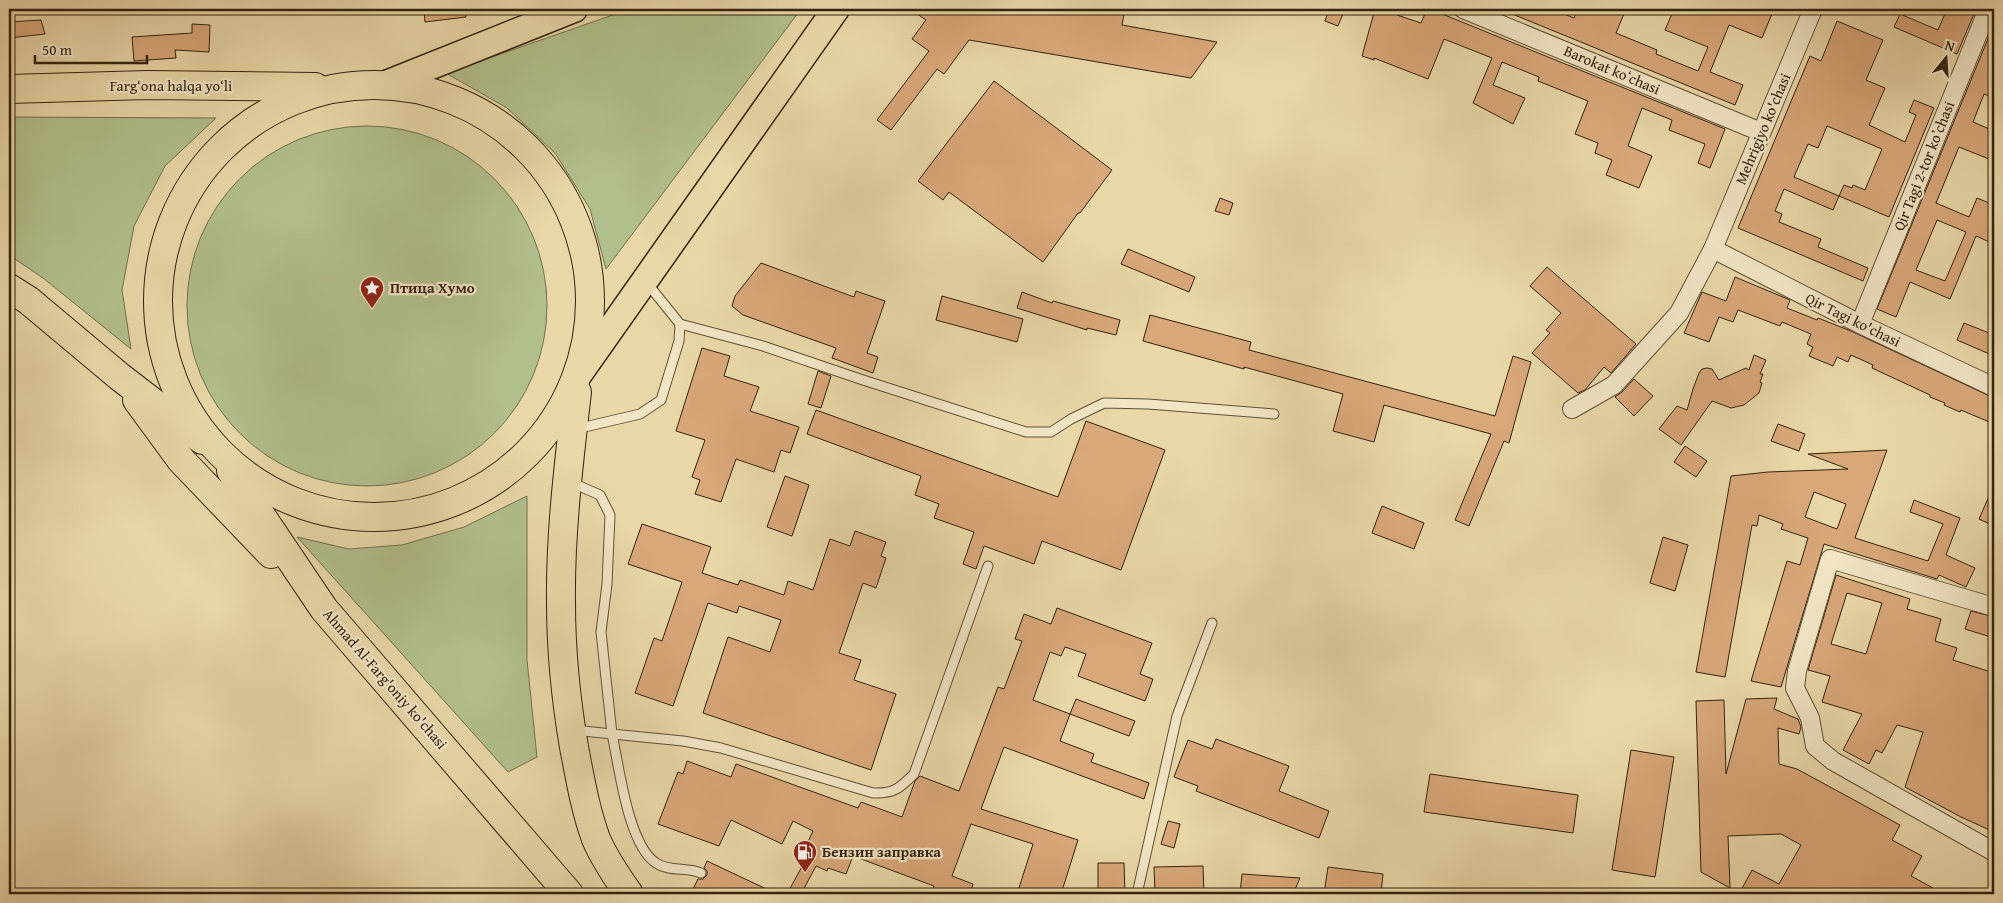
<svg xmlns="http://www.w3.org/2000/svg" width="2003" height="903" font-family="'Gentium Book Plus',serif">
<rect width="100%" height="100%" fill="#e9d7a8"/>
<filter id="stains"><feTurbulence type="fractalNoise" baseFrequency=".004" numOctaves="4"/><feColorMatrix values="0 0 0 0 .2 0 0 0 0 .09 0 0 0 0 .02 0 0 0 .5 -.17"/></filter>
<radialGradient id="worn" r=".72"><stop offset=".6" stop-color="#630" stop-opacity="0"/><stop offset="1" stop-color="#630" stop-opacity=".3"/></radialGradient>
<g fill="#b1bf8c" stroke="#72714c">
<path d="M630,9H801L606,269L590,209L555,153L507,108L446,73Z"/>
<path d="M9,117L216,118L165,166L134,226L122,290L131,349L43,278L9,255Z"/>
<circle cx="367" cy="306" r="180"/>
<path d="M527,496V660L537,757L508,772L297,537L349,549L402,545L464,527Z"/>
</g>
<g fill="#d8a77a" stroke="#34230c" fill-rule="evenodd">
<path d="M424,9H466V17L425,22Z"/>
<path d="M910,9H1125L1122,25L1217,42L1191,78L969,40L944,74L937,69L891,130L877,120L929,51L912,39L926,20Z"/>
<path d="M1329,9H1345L1338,26L1325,21Z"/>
<path d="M1375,9H1400L1397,15L1421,23L1427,9H1430L1725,129L1710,168L1698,163L1705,144L1669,130L1672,120L1642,108L1628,146L1652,156L1639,188L1606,175L1612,160L1595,153L1598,143L1575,134L1588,101L1538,81L1539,77L1502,62L1493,85L1525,98L1513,124L1473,103L1492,58L1444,39L1428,79L1374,58V60L1362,56Z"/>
<path d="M1500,9H1552L1574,18L1578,9H1626L1616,33L1657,50L1656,54L1698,71L1708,47L1665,30L1674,9H1774L1762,38L1729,25L1710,72L1743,85L1735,105Z"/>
<path d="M1947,9H1976L1957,54L1894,27L1900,14L1938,30Z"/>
<path d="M41,20L45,34L9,38V22Z"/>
<path d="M1837,21L1883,40L1866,80L1885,88L1869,125L1905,142L1916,115L1909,112L1914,100L1934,108L1889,217L1839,196L1833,210L1784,189L1775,211L1782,214L1779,222L1821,239L1818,247L1868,268L1863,281L1738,228L1810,56L1821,61ZM1827,126L1882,149L1865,190L1853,185L1852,188L1844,185L1839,196L1794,177L1808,144L1818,148Z"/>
<path d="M192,24L210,25L209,52L175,50L176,58L134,61L132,37L192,33Z"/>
<path d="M1994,24V98L1984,94L1973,122L1994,131V161L1959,147L1936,203L1969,217L1977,198L1994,205V244L1976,236L1950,299L1910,282L1896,317L1877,309ZM1937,220L1966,232L1945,281L1916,270Z"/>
<path d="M994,81L1112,170L1080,213H1078L1043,262L949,192L943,200L918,181Z"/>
<path d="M1220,198L1233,203L1229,215L1215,211Z"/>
<path d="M1128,249L1195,277L1189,292L1121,264Z"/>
<path d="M761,263L854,297L856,291L885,301L867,353L878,357L873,373L832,358L836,348L743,315L732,306L735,296Z"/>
<path d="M1547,267L1636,344L1611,373L1604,367L1585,390L1578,393L1532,353L1550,333L1546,330L1561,313L1530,286Z"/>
<path d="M1735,277L1790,300L1787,308L1817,320L1818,318L1851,331L1994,398V424L1961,410L1960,412L1944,405L1945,403L1930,397V395L1872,368L1873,365L1851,355L1848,362L1837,357L1833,366L1809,356L1813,347L1807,344L1811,334L1782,322L1780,326L1738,310L1733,322L1719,317L1709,342L1684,333L1702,292L1726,301Z"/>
<path d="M1022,292L1052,303L1053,301L1120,320L1116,335L1087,328V330L1017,308Z"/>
<path d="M942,296L1023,319L1017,342L936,320Z"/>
<path d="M1150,315L1251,342L1249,350L1495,416L1513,356L1531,362L1509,443L1504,441L1469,526L1455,520L1491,434L1384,405L1374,442L1333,431L1343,394L1244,367V369L1143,341Z"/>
<path d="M1964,323L1994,335V356L1957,340Z"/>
<path d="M702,348L730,356L724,376L759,387L750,411L799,427L790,453L781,450L774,472L736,459L721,502L695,494L700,480L692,477L705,440L676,431Z"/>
<path d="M1754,355L1766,360L1760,374H1763L1760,382L1762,383L1759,393L1744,405L1731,408L1712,401L1681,445L1659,429L1677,406L1687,410L1693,389L1699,373L1702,369L1707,368L1712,369L1719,380L1746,368L1749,370Z"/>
<path d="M818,371L831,376L821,408L808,404Z"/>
<path d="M1634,379L1653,396L1634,416L1615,397L1622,392Z"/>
<path d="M816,410L1058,497L1086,421L1165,450L1121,570L1042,541L1034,564L984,546L976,569L963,564L974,532L934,518L939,504L915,495L921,476L807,434Z"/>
<path d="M1778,424L1805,434L1799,451L1771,441Z"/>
<path d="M1685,446L1707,461L1696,477L1674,462Z"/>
<path d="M1887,450L1855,538L1928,561L1943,524L1910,512L1914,500L1960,518L1946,555L1975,568L1966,587L1939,575L1937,579L1824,544L1781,687L1751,681L1787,561L1800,565L1808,538L1781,529L1783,524L1759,515L1757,526L1752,525L1725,677L1696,672L1731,476L1768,472L1848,469L1808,454ZM1814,492L1846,504L1837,529L1805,517Z"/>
<path d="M785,476L809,485L792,536L767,527Z"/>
<path d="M1994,485V526L1979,519Z"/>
<path d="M1382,506L1424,523L1414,549L1372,533Z"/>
<path d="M642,524L711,547L702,573L738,585L740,580L784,595L788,581L813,590L830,539L850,546L855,531L886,542L881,556L886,558L876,588L863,583L839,653L861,660L854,680L896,694L871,770L703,713L728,637L770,652L781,620L739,606L737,613L708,603L673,706L635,693L654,638L662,641L682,582L628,564Z"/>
<path d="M1663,537L1688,545L1675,591L1650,583Z"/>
<path d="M1836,575L1910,599L1907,609L1941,619L1935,641L1957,648L1953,660L1994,673V832L1961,817L1905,787L1923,732L1897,725L1882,753L1876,750L1869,764L1843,750L1862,714L1822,702L1830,676L1808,670ZM1847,593L1882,603L1866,654L1831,644Z"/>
<path d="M1057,608L1152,643L1140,674L1153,679L1145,701L1078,676L1086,654L1065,647L1061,656L1050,652L1033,700L1070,714L1060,741L1094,754L1091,762L1149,783L1144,799L1004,747L981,809L1078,840L1061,894H1017L1033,844L971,824L952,876L973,884L970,894H939L932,891L934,886L853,856L846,874L828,868L827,871L816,866L801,894H787L805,861L802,859V854L813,831L793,821L782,844L731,820L719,846L658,824L678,772L683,774L687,761L731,777L736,764L858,808L861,802L902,817L915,781L920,776L959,791L998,687L1004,689L1022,641L1015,639L1024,614L1051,624Z"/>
<path d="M1971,611L1994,617V638L1965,629Z"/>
<path d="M1777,698L1774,709L1798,719L1801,727L1799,734L1778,728L1779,764L1797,769L1900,825L1892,840L1922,856L1911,876L1944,894H1739L1752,870L1779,884L1801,845L1781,834L1728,836L1730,888L1701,872L1696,701L1724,700L1726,774L1746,699Z"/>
<path d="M1076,699L1135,721L1129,736L1070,714Z"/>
<path d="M1216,739L1289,766L1279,791L1329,811L1319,838L1196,791L1198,786L1174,777L1188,740L1212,749Z"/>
<path d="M1631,750L1674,757L1655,877L1612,870Z"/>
<path d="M1430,774L1578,795L1573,833L1424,812Z"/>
<path d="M1168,821L1180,824L1174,848L1161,844Z"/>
<path d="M707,861L777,894H705L693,889L698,879H703L707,875V871L704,868Z"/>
<path d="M1098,863H1124L1125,894H1098Z"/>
<path d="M1203,866L1204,894H1155L1154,867Z"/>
<path d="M1328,867L1383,874L1381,894H1324Z"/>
<path d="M1242,874L1300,878L1293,894H1240Z"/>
</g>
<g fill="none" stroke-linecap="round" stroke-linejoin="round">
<g stroke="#615033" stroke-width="11">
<g id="lane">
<path d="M680,324L763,346L863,380L1026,432H1051L1071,419L1104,403L1148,404L1274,414"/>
<path d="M576,429L640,414L661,400L679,341L680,324L647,283"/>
<path d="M570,482L600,495L610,515L607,584L601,632L612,734L683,741L721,748L873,793C894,794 900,788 914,774L988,566"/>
<path d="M574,730L612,734C619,766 628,845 656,863C669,872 687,867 701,873"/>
<path d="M1137,894L1177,716L1212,623"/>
</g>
</g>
<g stroke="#615033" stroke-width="20">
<g id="street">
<path d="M1463,9L1761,132"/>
<path d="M1713,249L1860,324L1994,387"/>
<path d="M1860,324L1988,9"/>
<path d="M1572,409L1614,385L1679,313L1713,249L1813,9"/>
<path d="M1994,607L1830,559L1797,671L1795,688L1810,718L1815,746L1833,761L1994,852"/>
</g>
</g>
<g stroke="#34230c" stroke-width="29">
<g id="primary">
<path d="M386,84L574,9"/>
<path d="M579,374L836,9"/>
</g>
</g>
<g stroke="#34230c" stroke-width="30">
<g id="highway">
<circle cx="374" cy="301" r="216"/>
<path d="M9,89L147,85L315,87"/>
<path d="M9,288L28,300L120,377L202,440"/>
<path d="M577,392C569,462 560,533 561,603C561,651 566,700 574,747C580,778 585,809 596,839C604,858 617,877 629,894"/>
<path d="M137,400L181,460L271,554"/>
<path d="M231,471L324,609L569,894"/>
</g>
</g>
<use href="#lane" stroke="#f1e5c6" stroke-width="9"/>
<use href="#street" stroke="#f1e5c6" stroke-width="18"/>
<use href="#primary" stroke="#e9d7a8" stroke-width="26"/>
<use href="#highway" stroke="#e9d7a8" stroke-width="28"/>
</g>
<defs>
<g id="sight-pin" transform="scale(1.25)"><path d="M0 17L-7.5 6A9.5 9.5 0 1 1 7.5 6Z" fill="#8f2418" stroke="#f1e5c6"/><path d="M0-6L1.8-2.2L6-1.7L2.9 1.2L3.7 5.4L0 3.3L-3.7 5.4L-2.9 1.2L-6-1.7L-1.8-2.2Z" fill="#fff"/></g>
<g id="fuel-pin" transform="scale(1.25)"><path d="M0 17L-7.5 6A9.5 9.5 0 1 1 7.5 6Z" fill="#8f2418" stroke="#f1e5c6"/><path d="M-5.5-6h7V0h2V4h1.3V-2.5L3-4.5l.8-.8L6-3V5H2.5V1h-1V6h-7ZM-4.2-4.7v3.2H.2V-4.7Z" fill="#fff"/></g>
</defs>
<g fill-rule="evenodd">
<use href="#sight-pin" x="372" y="288"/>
<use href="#fuel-pin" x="805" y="852"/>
</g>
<g text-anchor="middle" stroke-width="4.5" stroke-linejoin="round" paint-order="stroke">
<g font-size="15" fill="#34230c" stroke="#f1e5c6">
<text transform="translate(1612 70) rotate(23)" y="5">Barokat koʻchasi</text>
<text x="171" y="91">Farg‘ona halqa yo‘li</text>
<text transform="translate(1763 129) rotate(-67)" y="5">Mehrigiyo ko'chasi</text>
<text transform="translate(1924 166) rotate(-68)" y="5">Qir Tagi 2-tor koʼchasi</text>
<text transform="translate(1853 320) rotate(26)" y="5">Qir Tagi ko'chasi</text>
<text transform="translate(385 679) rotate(49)" y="5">Ahmad Al-Farg'oniy ko'chasi</text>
</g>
<g font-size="15" font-weight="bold" fill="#34230c" stroke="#f1e5c6" text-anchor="start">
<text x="390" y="293">Птица Хумо</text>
<text x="822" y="857">Бензин заправка</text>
</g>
</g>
<rect width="2003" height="903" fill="none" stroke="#e9d7a8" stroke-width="30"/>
<rect x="10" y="10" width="1983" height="883" fill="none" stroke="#34230c" stroke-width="2.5"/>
<rect x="15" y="15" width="1973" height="873" fill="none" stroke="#34230c"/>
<g transform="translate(1946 58) rotate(18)" stroke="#f1e5c6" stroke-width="4" paint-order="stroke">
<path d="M0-4L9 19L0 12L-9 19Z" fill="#34230c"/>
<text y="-8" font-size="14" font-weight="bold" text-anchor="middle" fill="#34230c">N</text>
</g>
<path d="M35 55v8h112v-8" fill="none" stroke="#34230c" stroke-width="2.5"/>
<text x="42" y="55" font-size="15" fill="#34230c" stroke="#f1e5c6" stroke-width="4" paint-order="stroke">50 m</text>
<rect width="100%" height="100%" filter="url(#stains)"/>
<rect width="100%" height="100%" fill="url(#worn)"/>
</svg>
